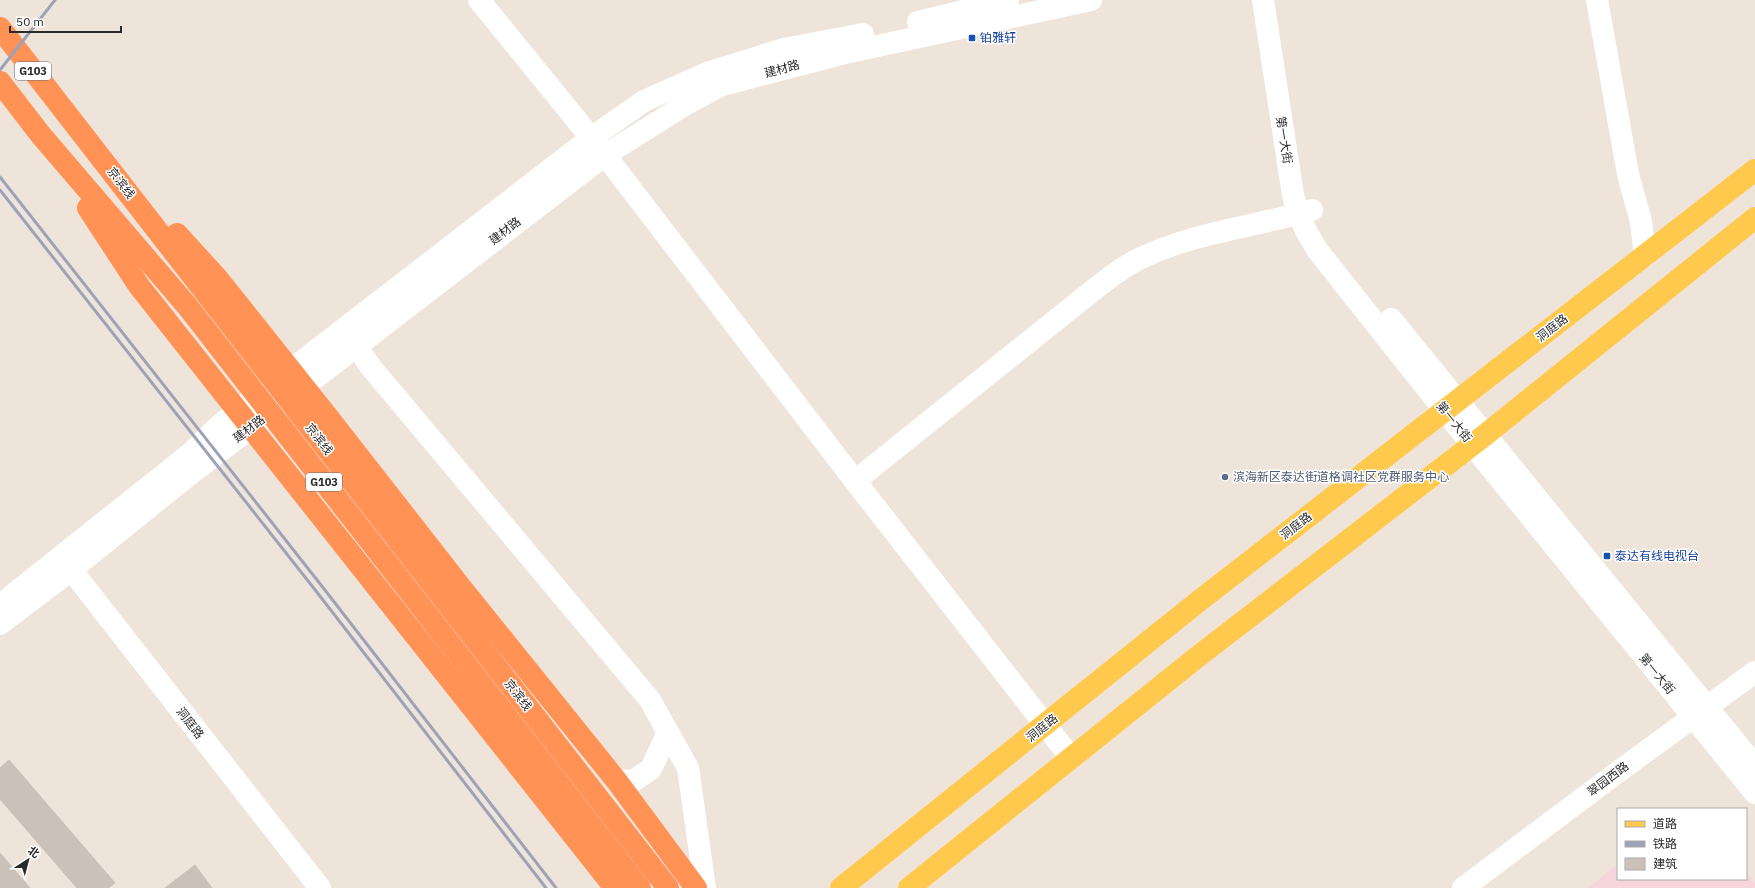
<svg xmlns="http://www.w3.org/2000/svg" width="1755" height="888" font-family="'IBM Plex Sans','Noto Sans SC',sans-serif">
<rect width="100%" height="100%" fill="#eee4da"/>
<path fill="#f6d6da" d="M1618,864V879H1746V872L1755,883V888H1588Z"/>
<g fill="#c9c1ba" stroke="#c9c0b4">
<path d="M9,760L115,883L108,888H77L0,799V768Z"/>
<path d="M0,853L30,888H0Z"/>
<path d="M195,865L212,888H165Z"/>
</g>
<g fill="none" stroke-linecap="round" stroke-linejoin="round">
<g stroke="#fff" stroke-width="22">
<path d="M479,0L605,155L855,481L1071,758"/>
<path d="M1263,0L1293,195C1298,217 1306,232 1318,251L1444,410L1755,793"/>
<path d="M1597,0L1628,174L1641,222L1645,256"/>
<path d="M918,22L1008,0"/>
<path d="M1391,319L1755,766"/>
<path d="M357,347L370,366L650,700L688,768L705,888"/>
<path d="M855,481L1081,300C1099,286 1118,269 1139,259C1194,232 1254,227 1312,210"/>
<path d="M62,558L320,888"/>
<path d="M0,605L191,453L221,424L591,138L644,101L707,73L784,49L863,34"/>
<path d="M0,624L71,570L184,479L605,155L688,103L722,85L845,53L1091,0"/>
<path d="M616,780L633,781L651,769L668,732"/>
<path d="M1463,888L1626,766L1755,672"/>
</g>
<g stroke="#ffc94e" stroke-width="22">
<path d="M841,888L1199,601L1755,170"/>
<path d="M909,888L1196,658L1485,435L1755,218"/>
</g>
<g stroke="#ff9254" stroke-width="22">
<path d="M0,28L668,888"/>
<path d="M0,82L40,134L188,307L640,888"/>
<path d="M88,208L139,286L615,888"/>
<path d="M177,234L218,279L324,412L463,590L616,780L696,888"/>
</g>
<g stroke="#9ca2b7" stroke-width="3">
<path d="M0,70L55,0"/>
<path d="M0,177L321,585L556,888"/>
<path d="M0,190L316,591L546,888"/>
</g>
</g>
<g fill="#1a4fb4" stroke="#fff" stroke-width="1.5">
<rect x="968" y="34" width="8" height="8" rx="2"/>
<rect x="1603" y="552" width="8" height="8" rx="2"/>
</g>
<circle fill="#5c6f8a" stroke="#fff" stroke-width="1.5" cx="1225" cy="477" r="4"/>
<g text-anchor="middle" stroke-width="3" stroke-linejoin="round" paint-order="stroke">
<g fill="#fff" stroke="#6a6a6a" stroke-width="1">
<rect x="15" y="62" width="36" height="18" rx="3"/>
<rect x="306" y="473" width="36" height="18" rx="3"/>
</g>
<g font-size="11" font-weight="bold" fill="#2a2a2a">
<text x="33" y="75">G103</text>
<text x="324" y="486">G103</text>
</g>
<g font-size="12" fill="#164399" stroke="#fff" text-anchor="start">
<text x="980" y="42">铂雅轩</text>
<text x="1615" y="560">泰达有线电视台</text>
</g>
<g font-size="12" fill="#2a2a2a" stroke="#fff">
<text transform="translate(782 69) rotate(-15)" y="4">建材路</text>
<text transform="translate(1284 140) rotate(81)" y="4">第一大街</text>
<text transform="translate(121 183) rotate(52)" y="4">京滨线</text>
<text transform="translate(505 231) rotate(-38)" y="4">建材路</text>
<text transform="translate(1552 328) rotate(-38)" y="4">洞庭路</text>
<text transform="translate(1454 422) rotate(51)" y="4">第一大街</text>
<text transform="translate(249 429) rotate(-37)" y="4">建材路</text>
<text transform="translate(319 439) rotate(52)" y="4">京滨线</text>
<text transform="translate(1296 526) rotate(-38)" y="4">洞庭路</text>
<text transform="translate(1657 674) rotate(51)" y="4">第一大街</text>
<text transform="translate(518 695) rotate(52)" y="4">京滨线</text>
<text transform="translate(190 723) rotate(52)" y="4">洞庭路</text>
<text transform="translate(1042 728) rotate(-39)" y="4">洞庭路</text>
<text transform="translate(1608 779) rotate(-37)" y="4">翠园西路</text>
</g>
<g font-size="12" fill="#4e5e75" stroke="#fff" text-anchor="start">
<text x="1233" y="481">滨海新区泰达街道格调社区党群服务中心</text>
</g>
</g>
<rect x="1617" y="808" width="130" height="72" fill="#ffffff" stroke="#aaaaaa"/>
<rect x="1625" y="821" width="20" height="6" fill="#ffc94e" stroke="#aaaaaa"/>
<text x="1653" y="828" font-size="12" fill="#2a2a2a">道路</text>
<rect x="1625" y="841" width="20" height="6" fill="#9ca2b7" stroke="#aaaaaa"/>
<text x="1653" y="848" font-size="12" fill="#2a2a2a">铁路</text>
<rect x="1625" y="858" width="20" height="12" fill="#c9c1ba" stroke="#aaaaaa"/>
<text x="1653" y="868" font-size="12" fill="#2a2a2a">建筑</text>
<g transform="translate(28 860) rotate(36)" stroke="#ffffff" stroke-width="3" paint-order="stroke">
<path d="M0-3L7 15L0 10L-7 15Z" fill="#2a2a2a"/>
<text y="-6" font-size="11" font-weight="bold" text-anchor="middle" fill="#2a2a2a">北</text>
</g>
<path d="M10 26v6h111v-6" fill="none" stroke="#2a2a2a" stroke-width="2"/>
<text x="16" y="26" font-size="12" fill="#2a2a2a" stroke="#ffffff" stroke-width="3" paint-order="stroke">50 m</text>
</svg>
